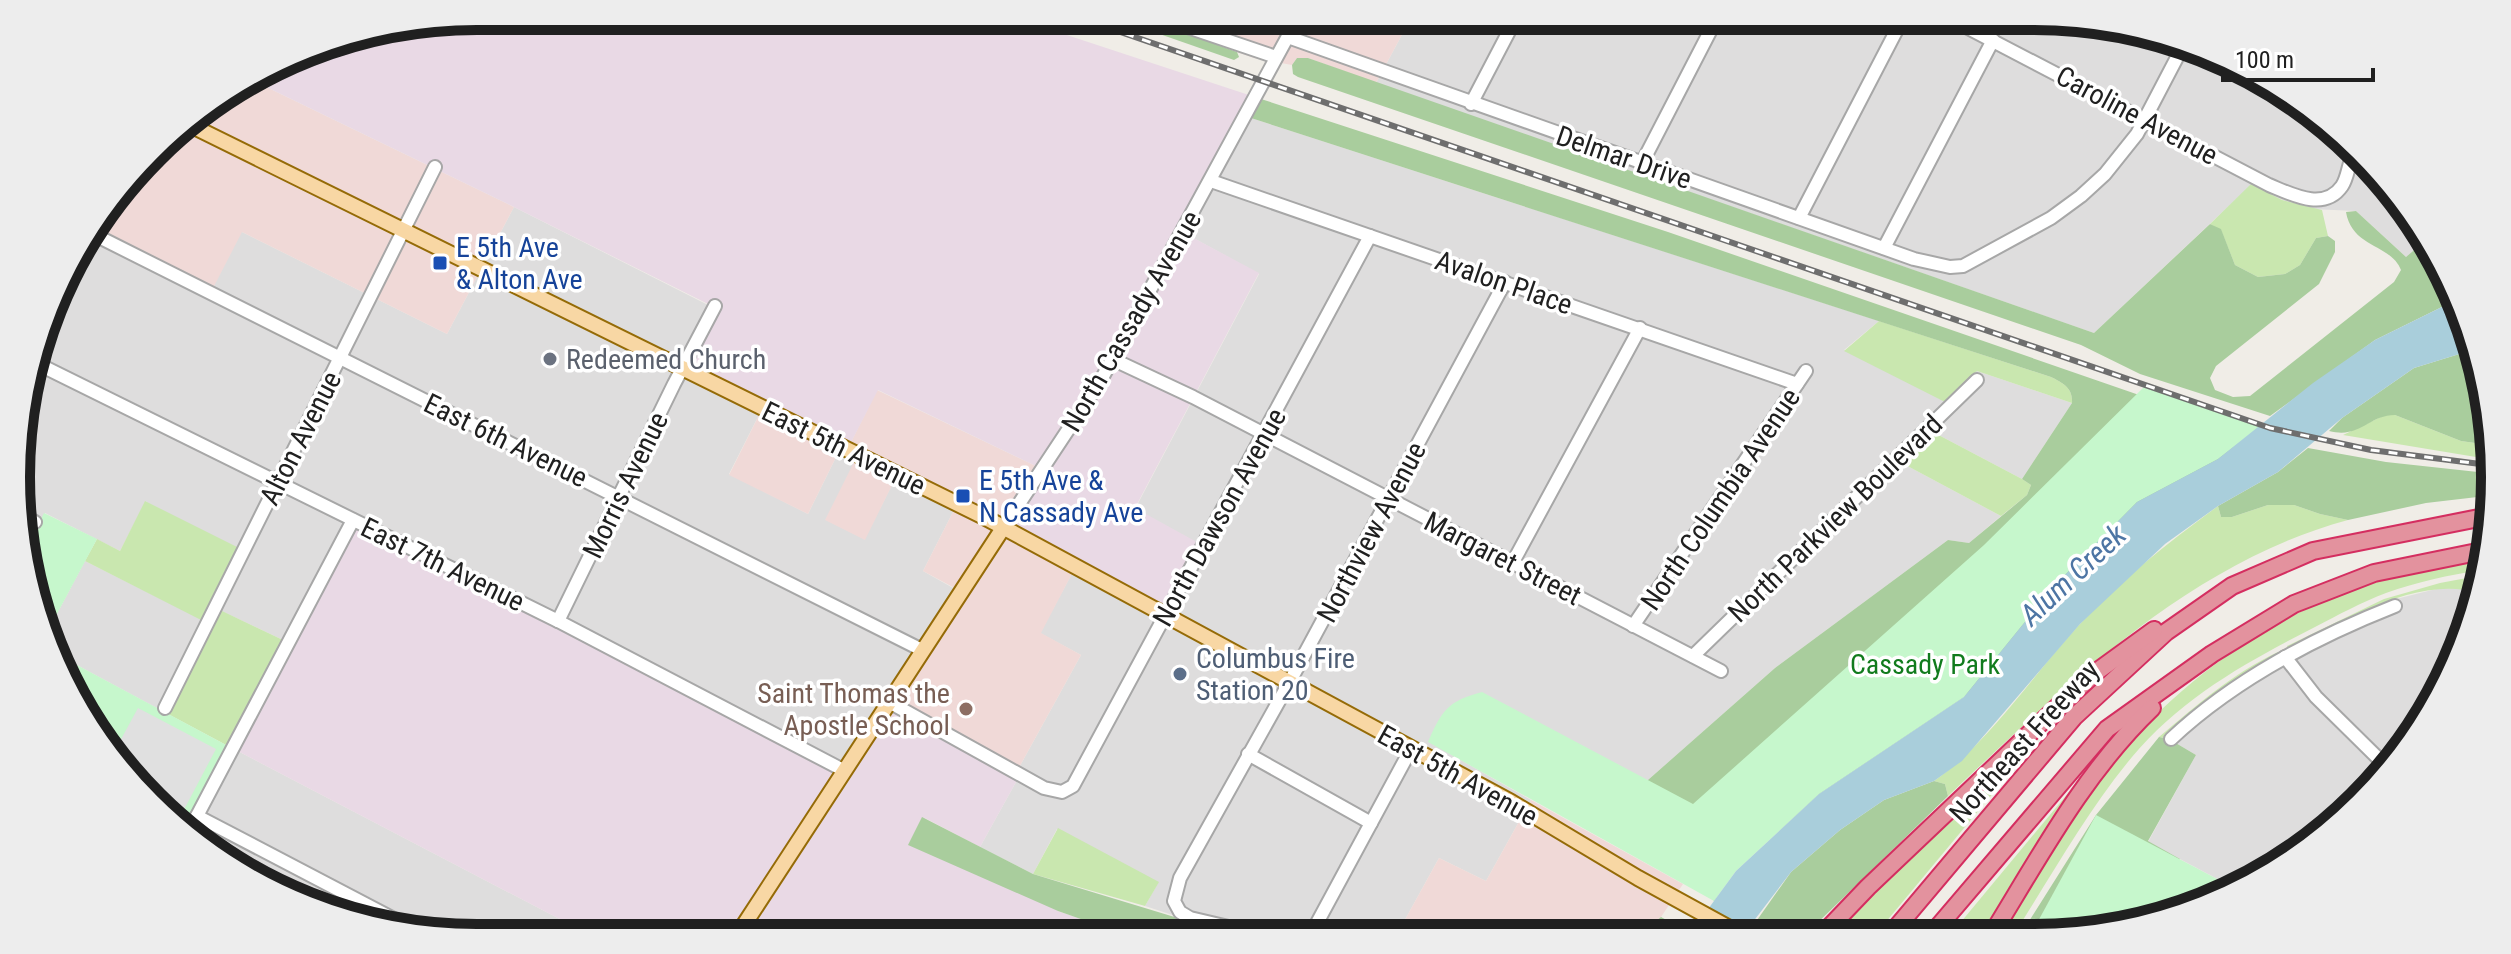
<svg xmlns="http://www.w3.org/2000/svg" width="2511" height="954" font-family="'Roboto Condensed',sans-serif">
<rect width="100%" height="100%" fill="#f0ede7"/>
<g fill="#dedddd">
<path d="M1412,16H2034L2154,32L2315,112L2427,239L2406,257L2356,211L2312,209L2282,200L2251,185L2094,333L1376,83Z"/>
<path d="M1251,118L1879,321L1844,350L1977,371L2072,403L2022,479L1931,431L1900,462L2001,516L1969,543L1948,540L1775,668L1648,780L1445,751L1531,800L1486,881L1439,858L1396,936H1237L1145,906L1158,883L1057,829L1033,874L980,847L1016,782V773L1081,655L1040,633L1076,566L1203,546L1135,509L1259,274L1188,235Z"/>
<path d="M514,207L714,308L762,409L729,474L808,514L840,449L856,457L864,540L896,477L956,506L923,571L962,593L843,772L285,641L211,606L146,501L120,551L45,513L36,529L23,523L20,416L78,247L88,235L242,232L447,334Z"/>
<path d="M85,561L213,625L168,714L62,657L50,627Z"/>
<path d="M2440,588L2467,589L2479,593V597L2418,733L2338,823L2238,890L2148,842L2196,755L2169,739L2324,632L2392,600Z"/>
<path d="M228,746L596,938H477L357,922L197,843L184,829Z"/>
</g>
<g fill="#f0d9d7">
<path d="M1138,16H1412L1376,83L1308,58H1297L1292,65L1254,58Z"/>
<path d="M256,82L514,207L447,334L242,232L210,294L88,235L173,130Z"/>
<path d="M877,390L1040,468L1076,566L1041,633L1081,655L1016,773L889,702L962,592L923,571L956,506L896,477L865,540L825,520L856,458L846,452Z"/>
<path d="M762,409L840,449L808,514L729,475Z"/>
<path d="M1531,800L1683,884L1661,917L1639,935L1396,936L1439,858L1486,881Z"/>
</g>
<g fill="#e9d9e5">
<path d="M477,16H1009L1261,99L1188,235L1259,273L1135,508L1204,546L1165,617L1006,529L1040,468L878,390L846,452L683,370L714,307L514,207L256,82L328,41Z"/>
<path d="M351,520L842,772L889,702L1016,773V782L980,847L923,817L1058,911L1129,936L663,938L652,931L648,938H596L228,746Z"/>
</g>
<g fill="#c9e7af">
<path d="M2251,184L2282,200L2322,210L2328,236L2316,238L2300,265L2285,274L2258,277L2235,265L2221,230L2210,224Z"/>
<path d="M1879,321L2051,377C2063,383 2073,388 2072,403L1977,371L1945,402L1844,351Z"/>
<path d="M2385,415H2395L2461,441L2489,445L2488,459L2343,435Z"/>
<path d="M1931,431L2022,479L2031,485L2027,495L2001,516L1900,462Z"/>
<path d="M145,501L239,548L203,621L85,561L97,539L120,551Z"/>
<path d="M2268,505H2294L2320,514L2348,520C2189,563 2065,686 1948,796L1945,784L1934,781C1991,741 2031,677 2079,625C2120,580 2169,542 2218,506L2221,517H2232Z"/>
<path d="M2482,557L2481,570C2449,575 2417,582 2386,593C2362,602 2338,615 2315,627C2248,661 2181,698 2132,757C2087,811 2052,875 2014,934H2003C2035,881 2068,818 2106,770C2179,680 2265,619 2375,581C2409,570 2447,565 2482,557Z"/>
<path d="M2472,577L2480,578L2479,593C2415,574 2344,622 2289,651L2287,646L2384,599L2440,583Z"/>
<path d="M220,610L285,641L228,746L168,714Z"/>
<path d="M2278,652L2280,656L2169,739L2159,737C2196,706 2233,673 2278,652Z"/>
<path d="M2047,723L2049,726L1875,935H1831Z"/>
<path d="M2069,792L2072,794L1984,934H1951Z"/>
<path d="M1058,828L1159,882L1145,906L1033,874Z"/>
</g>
<g fill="#a9cd9d">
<path d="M1108,16H1138L1237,52L1239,57L1234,60Z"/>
<path d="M1297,58H1308L2094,333L2210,224L2221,229L2235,265L2258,277L2285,274L2300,265L2316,238L2328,236L2335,241V252L2319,284L2216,366L2210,378L2215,390L2233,397L2250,396L2394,282L2401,270C2391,244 2352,248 2346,212L2356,211L2406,257L2427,239L2433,247L2452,302L2375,340L2270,416L2140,374L2081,345L1298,77L1293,74L1292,65Z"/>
<path d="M1261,99L1668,232L2249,433L1964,697L1819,794L1772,837L1841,685L1714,901L1627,781L1648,780L1775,668L1948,540L1969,543L2027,495L2031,485L2022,479L2072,403C2073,388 2063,383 2051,377L1251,118Z"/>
<path d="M2469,351L2491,417L2489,445L2461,441L2395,415C2368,415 2361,439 2329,431L2342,418L2414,368Z"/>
<path d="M2308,448L2386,462L2487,473L2486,496L2426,503L2348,520L2320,514L2294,505H2268L2232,517H2221L2218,506L2278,472Z"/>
<path d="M2159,737L2169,739L2196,755L2148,841L2180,859L2095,934H2021L2096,815Z"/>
<path d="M1934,781L1945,784L1948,796L1805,935H1781L1755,923L1791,872L1840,830L1884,800Z"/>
<path d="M922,817L1033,874L1237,936H1129L1058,911L908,845Z"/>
<path d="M1661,917L1690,933L1639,935Z"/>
</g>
<g fill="#c6f7cc">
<path d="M2146,385L2262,425L2218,459L2137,502L2055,585L1964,697L1819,794L1736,871L1714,901L1428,742C1442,710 1448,701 1482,692L1693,804L1984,545Z"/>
<path d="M44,513L97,539L50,627L25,567L23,523L36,529Z"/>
<path d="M62,657L228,746L184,829L93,733Z"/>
<path d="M2096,815L2238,890L2095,934H2031Z"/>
</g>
<path fill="#e0e0e0" d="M138,708L216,749L178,821L113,754Z"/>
<path fill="#a9cedb" d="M2452,302L2469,351L2414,368L2342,418L2278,472L2218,506L2165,544L2080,624L1962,761L1934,781L1884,800L1840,830L1791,872L1743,935H1689L1736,871L1819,794L1964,697L2055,585L2137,502L2218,459L2313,383L2375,340Z"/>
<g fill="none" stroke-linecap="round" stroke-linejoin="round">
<g stroke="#a7a7a7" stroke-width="16">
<g id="minor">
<path d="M1155,16L1276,57"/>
<path d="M1945,16L2269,185C2291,194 2324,212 2342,186C2348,177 2348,165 2353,155"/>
<path d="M1288,37L1914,259L1950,267L1963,266L2051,218L2081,196L2105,174L2137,134L2183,46"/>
<path d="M1471,104L1517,16"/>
<path d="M1642,163L1718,16"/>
<path d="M1211,181L1797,384"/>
<path d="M1799,218L1904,16"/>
<path d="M89,232L922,650"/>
<path d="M1884,248L1993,40"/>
<path d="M1112,359L1193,397L1721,671"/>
<path d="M38,364L558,621L845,771"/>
<path d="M23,516L35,522"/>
<path d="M1003,528L1101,380L1299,16"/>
<path d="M1513,562L1640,328"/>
<path d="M558,621L674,384L715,306"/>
<path d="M1633,626L1806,371"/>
<path d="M1693,656L1977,380"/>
<path d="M2285,657L2316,697L2387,767"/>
<path d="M889,702L1044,788L1062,792L1073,786L1370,236"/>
<path d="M165,708L435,167"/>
<path d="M2171,739C2235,679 2314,638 2395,606"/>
<path d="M1248,754L1371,823"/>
<path d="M197,816L415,930"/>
<path d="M188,833L353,520"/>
<path d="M1267,936L1190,918L1180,912L1174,901L1180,878L1289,683L1505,282"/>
<path d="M1310,936L1411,749"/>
</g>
</g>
<g stroke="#956b07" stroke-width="18">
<g id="major">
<path d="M186,123L986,518L1511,802L1638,878L1742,935"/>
<path d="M736,937L1003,528"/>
</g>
</g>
<g stroke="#d42e60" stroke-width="20">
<g id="highway">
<path d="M1891,934L2074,717L2166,632L2232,586L2313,551L2484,517"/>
<path d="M1932,934L2107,729L2212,654L2294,604L2374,573L2482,551"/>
<path d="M1992,934C2040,856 2085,772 2152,708"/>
<path d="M1822,935L1868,887L2067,698L2099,670L2154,630"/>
</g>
</g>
<use href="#minor" stroke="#fff" stroke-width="12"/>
<use href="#major" stroke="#f8d7a4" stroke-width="14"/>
<use href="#highway" stroke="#e3929e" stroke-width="16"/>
<g stroke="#6e6e6e" stroke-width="6">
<path id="rail" d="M1074,16L2270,428L2371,450L2488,465"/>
</g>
<use href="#rail" stroke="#fff" stroke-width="3" stroke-dasharray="9" stroke-linecap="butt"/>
</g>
<g fill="#1a4fb4" stroke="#fff" stroke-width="3">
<rect x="432" y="255" width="16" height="16" rx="4"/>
<rect x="955" y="488" width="16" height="16" rx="4"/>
</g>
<circle fill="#6b7280" stroke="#fff" stroke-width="3" cx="550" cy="359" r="8"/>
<circle fill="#5c6f8a" stroke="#fff" stroke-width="3" cx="1180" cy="674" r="8"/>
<circle fill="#8d6e63" stroke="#fff" stroke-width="3" cx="966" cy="709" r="8"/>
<g text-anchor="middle" stroke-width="7" stroke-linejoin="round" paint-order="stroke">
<g font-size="28" fill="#202020" stroke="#fff">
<text transform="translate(2137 115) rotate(28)" y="10">Caroline Avenue</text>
<text transform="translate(1624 157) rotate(19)" y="10">Delmar Drive</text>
<text transform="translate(1504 282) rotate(19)" y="10">Avalon Place</text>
<text transform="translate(1131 321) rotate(-60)" y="10">North Cassady Avenue</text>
<text transform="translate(300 438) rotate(-63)" y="10">Alton Avenue</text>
<text transform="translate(506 440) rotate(26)" y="10">East 6th Avenue</text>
<text transform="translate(844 448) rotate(26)" y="10">East 5th Avenue</text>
<text transform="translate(625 485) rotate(-64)" y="10">Morris Avenue</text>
<text transform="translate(1720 499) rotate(-56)" y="10">North Columbia Avenue</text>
<text transform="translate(1219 517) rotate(-61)" y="10">North Dawson Avenue</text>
<text transform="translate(1835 518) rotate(-44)" y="10">North Parkview Boulevard</text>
<text transform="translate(1371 532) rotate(-62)" y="10">Northview Avenue</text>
<text transform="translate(1503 558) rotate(27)" y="10">Margaret Street</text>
<text transform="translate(443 564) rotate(26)" y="10">East 7th Avenue</text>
<text transform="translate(2024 741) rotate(-48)" y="10">Northeast Freeway</text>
<text transform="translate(1458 775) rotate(29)" y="10">East 5th Avenue</text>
</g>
<g font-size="28" fill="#164399" stroke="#fff" text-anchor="start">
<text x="456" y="257">E 5th Ave<tspan x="456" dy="32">&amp; Alton Ave</tspan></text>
<text x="979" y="490">E 5th Ave &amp;<tspan x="979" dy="32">N Cassady Ave</tspan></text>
</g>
<g font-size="28" fill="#5b616d" stroke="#fff" text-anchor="start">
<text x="566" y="369">Redeemed Church</text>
</g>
<g font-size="28" fill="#4e5e75" stroke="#fff" text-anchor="start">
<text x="1196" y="668">Columbus Fire<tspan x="1196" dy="32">Station 20</tspan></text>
</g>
<g font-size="28" fill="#117b1d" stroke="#fff">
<text x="1925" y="674">Cassady Park</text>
</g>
<g font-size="28" fill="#785e54" stroke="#fff" text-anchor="end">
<text x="950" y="703">Saint Thomas the<tspan x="950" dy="32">Apostle School</tspan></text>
</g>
<g font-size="30" font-style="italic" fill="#4d75a4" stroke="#fff">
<text transform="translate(2073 575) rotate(-43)" y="10">Alum Creek</text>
</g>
</g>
<path d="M0 0H2511V954H0ZM477 30H2034A447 447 0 0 1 2481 477V477A447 447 0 0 1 2034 924H477A447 447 0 0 1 30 477V477A447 447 0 0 1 477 30Z" fill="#ededed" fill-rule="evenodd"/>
<path fill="none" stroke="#202020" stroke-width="10" d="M477 30H2034A447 447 0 0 1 2481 477V477A447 447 0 0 1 2034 924H477A447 447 0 0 1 30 477V477A447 447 0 0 1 477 30Z"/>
<path d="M2223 68v12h150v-12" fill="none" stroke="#202020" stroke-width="4"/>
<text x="2235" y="68" font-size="24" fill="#202020" stroke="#ffffff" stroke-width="6" paint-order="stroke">100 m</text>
</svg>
